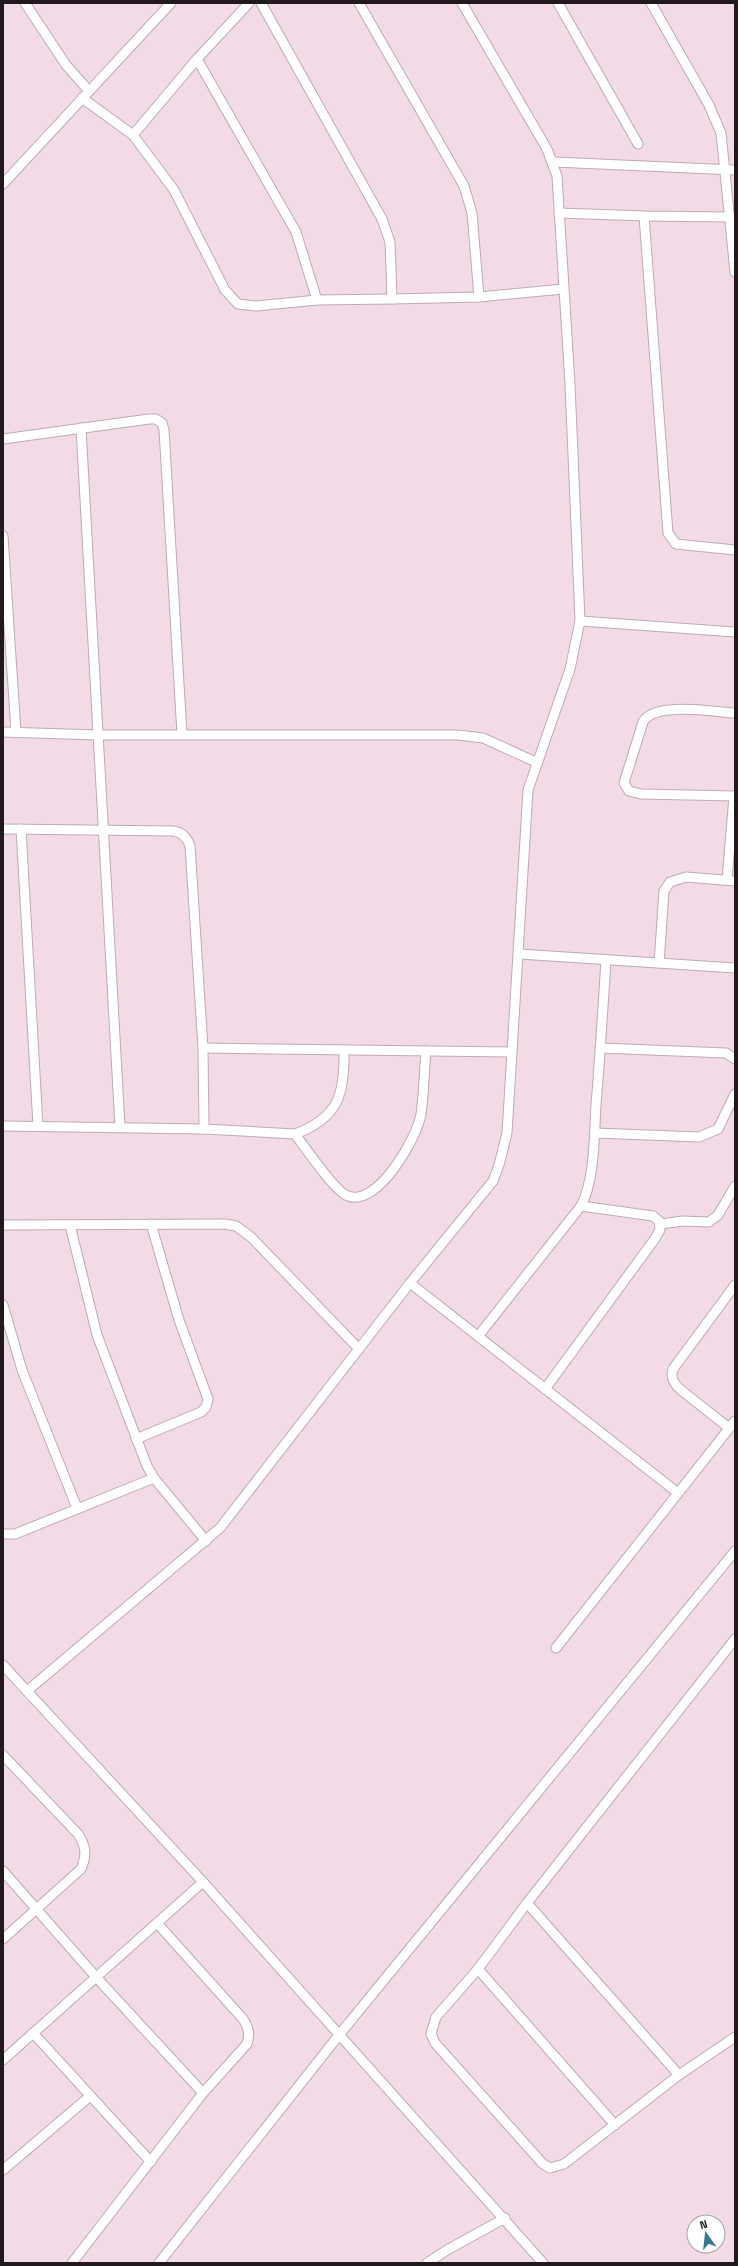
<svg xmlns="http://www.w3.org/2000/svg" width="738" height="2266" font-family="'Space Grotesk',sans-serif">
<rect width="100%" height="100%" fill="#f2dbe7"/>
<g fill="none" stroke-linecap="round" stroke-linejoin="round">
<g stroke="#bfaab5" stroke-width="11">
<g id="minor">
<path d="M25,3L66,65L89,91"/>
<path d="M261,3L382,219L390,242L392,299L479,297L563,289"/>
<path d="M359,3L464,186L472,213L479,297"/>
<path d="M558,3L638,144"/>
<path d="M651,3L709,105L721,133L735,272"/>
<path d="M197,59L296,232L317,300"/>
<path d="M82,98L133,135L197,59L249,3"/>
<path d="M133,135L174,190L225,290L238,304L256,306L317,300L392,299"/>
<path d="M554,162L735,170"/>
<path d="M3,184L171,3"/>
<path d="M559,213L644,216L731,217"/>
<path d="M644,216L668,533L676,544L735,550"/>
<path d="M81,428L120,1127"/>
<path d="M3,439L149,419H156L162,423L164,430L182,734"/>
<path d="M3,536L16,732"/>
<path d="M580,621L735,632"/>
<path d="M735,713C714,712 654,701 643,722L624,783L629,791L641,794L735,796"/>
<path d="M3,732L98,735H458L483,738L536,762"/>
<path d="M3,829L173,831C182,832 187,837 190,846L203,1048L204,1129"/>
<path d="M21,829L38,1126"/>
<path d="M727,880L734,796"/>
<path d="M519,954L735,968"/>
<path d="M659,963L664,891L670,882L686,877L735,881"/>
<path d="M203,1048L512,1052"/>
<path d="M600,1048L726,1053L735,1059"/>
<path d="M3,1126L204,1129L295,1134C304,1146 336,1193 348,1196C378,1207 417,1138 421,1114C424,1093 424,1072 426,1051"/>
<path d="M595,1133L699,1137L718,1129L735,1094"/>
<path d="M295,1134C339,1118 345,1093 344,1050"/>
<path d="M660,1224L683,1221L709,1222L718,1215L735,1186"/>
<path d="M3,1225L225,1224L236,1226L251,1237L359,1349"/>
<path d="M70,1225L97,1335L147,1466L154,1478L206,1541"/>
<path d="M410,1283L678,1493"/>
<path d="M3,1305L22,1370L77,1508"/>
<path d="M479,1335L581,1206C595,1179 594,1137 596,1105C600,1057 603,1008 606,960"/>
<path d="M545,1389L654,1240L660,1230L659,1221L653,1216L581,1206"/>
<path d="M729,1428L681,1390C674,1384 670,1378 673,1369L735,1285"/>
<path d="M136,1439L201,1412L206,1407L208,1399L179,1320L151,1224"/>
<path d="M3,1534H15L154,1478"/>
<path d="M735,1639L527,1903L478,1969L436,2017L431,2034L435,2043L543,2164L550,2168L564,2164L679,2075L735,2037"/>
<path d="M556,1648L735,1421"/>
<path d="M3,1665L203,1882L543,2263"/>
<path d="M27,1691L220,1528L410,1283L493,1181L499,1165L507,1133L528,790L570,669L580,621L570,384L557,176L547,149L462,3"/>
<path d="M3,1755L78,1834C86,1846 87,1855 81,1869L3,1939"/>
<path d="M3,1871L96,1977L203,2093"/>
<path d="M527,1903L679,2075"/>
<path d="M478,1969L615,2125"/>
<path d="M33,2033L151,2162"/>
<path d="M3,2060L203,1882"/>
<path d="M3,2170L89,2097"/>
<path d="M72,2263L203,2093L247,2044C250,2034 249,2028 243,2019L157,1923"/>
<path d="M159,2263L339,2035L735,1551"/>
<path d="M427,2263L447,2250L505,2218"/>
</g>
</g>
<use href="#minor" stroke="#fff" stroke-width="9"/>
</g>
<rect width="738" height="2266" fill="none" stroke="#21191e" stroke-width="8"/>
<g transform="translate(706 2234) rotate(345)"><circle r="19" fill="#ffffff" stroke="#a6a3a5"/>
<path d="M0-3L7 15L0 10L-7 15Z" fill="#37768b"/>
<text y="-6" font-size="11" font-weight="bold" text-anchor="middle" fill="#21191e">N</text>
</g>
</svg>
